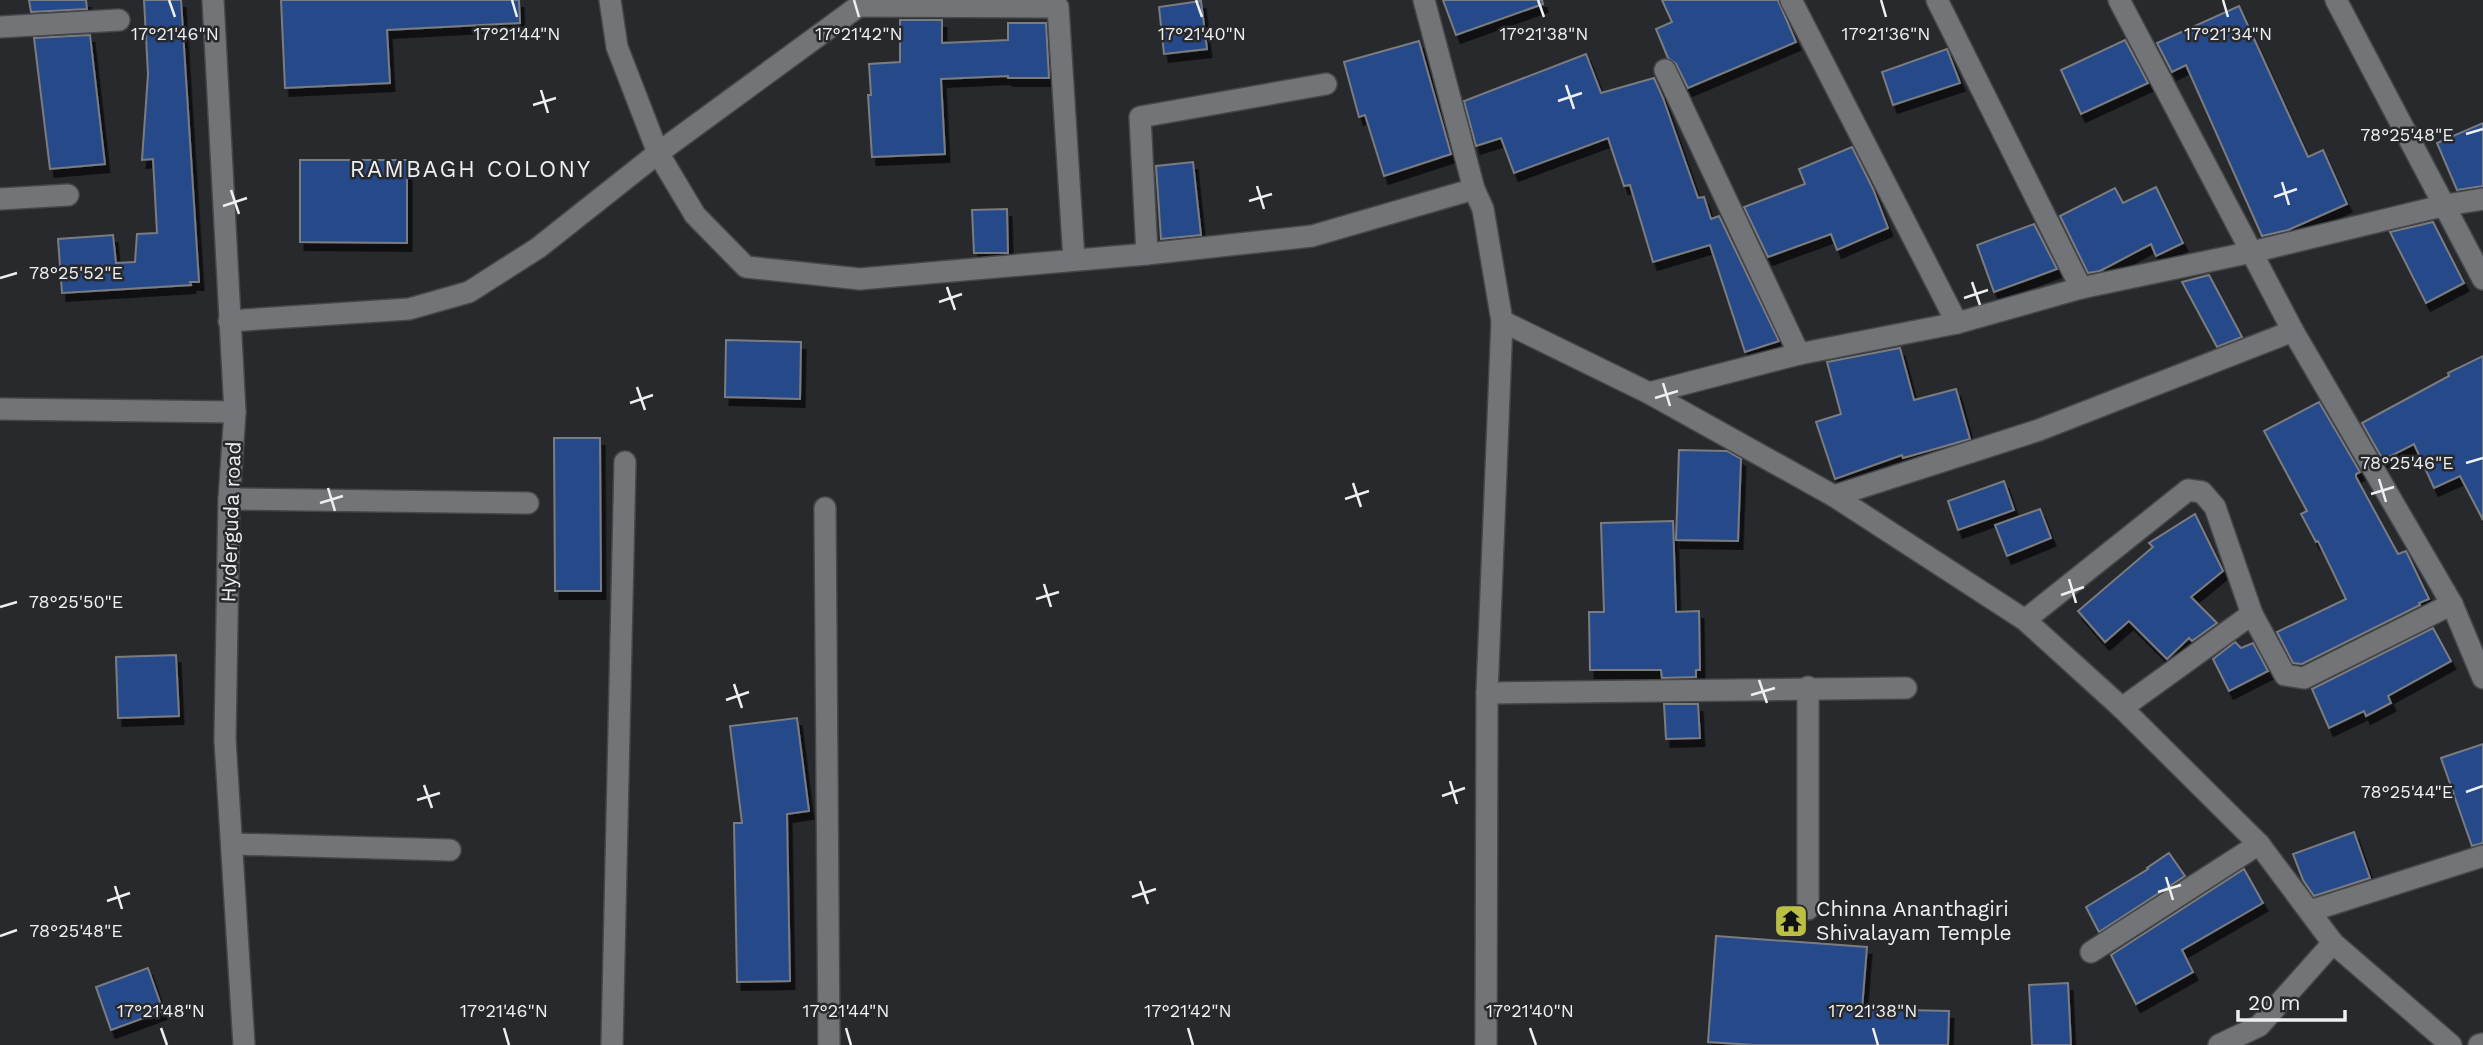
<svg xmlns="http://www.w3.org/2000/svg" width="2483" height="1045" font-family="'Work Sans',sans-serif">
<defs>
<filter id="shadow"><feDropShadow dx="4.5" dy="8" stdDeviation="0" flood-color="#0009"/></filter>
</defs>
<rect width="100%" height="100%" fill="#27292c"/>
<g fill="#26498a" stroke="#7a7c80" stroke-width="2" filter="url(#shadow)">
<path d="M29,0H86L87,9L31,12Z"/>
<path d="M144,0H181L199,282H190L191,285L62,293L58,239L113,235L116,263L135,262L137,234L157,233L153,159L142,160L148,74Z"/>
<path d="M281,0H519L520,23L387,30L390,83L285,88Z"/>
<path d="M1443,0H1542L1543,4L1456,35Z"/>
<path d="M1662,0H1778L1796,42L1688,88L1676,64L1668,58L1656,29L1672,22Z"/>
<path d="M1201,1L1207,49L1164,54L1159,7Z"/>
<path d="M2239,6L2308,157L2323,150L2347,204L2288,230L2262,236L2186,65L2172,72L2157,43Z"/>
<path d="M900,20H942V43L1008,40V23H1046L1049,78H1008V76L941,79L945,154L872,157L868,95H871L869,64L900,62Z"/>
<path d="M90,35L105,164L50,169L34,38Z"/>
<path d="M2125,40L2148,83L2081,114L2061,70Z"/>
<path d="M1419,41L1451,154L1384,176L1365,115L1359,117L1344,62Z"/>
<path d="M1947,49L1960,83L1893,105L1882,72Z"/>
<path d="M1586,54L1601,93L1654,78L1663,98L1698,198L1704,197L1711,219L1719,216L1779,341L1745,352L1710,245L1653,262L1630,185L1624,186L1608,138L1514,173L1501,138L1476,146L1464,101Z"/>
<path d="M2483,123V186L2457,190L2437,143Z"/>
<path d="M1852,147L1873,189L1888,228L1837,250L1831,234L1768,257L1744,207L1805,184L1799,169Z"/>
<path d="M300,160H407V243L300,242Z"/>
<path d="M1193,162L1201,235L1161,239L1156,166Z"/>
<path d="M2156,187L2183,243L2156,256L2151,244L2100,271L2088,273L2060,216L2115,188L2123,203Z"/>
<path d="M1007,209L1008,253H974L972,210Z"/>
<path d="M2433,222L2464,283L2426,303L2390,232Z"/>
<path d="M2034,224L2057,269L1994,292L1977,245Z"/>
<path d="M2209,275L2242,337L2217,347L2182,282Z"/>
<path d="M726,340L801,342L800,399L725,397Z"/>
<path d="M1900,348L1914,400L1956,389L1970,439L1903,458L1902,455L1835,479L1816,422L1841,414L1827,362Z"/>
<path d="M2483,356V520L2460,476L2434,488L2414,444L2383,460L2362,423L2449,376L2448,373Z"/>
<path d="M2319,402L2360,472L2356,474V477L2398,554L2406,551L2429,599L2419,603L2420,605L2302,664L2293,663L2277,632L2346,599L2318,541L2316,542L2301,514L2307,511L2264,431Z"/>
<path d="M554,438H600L601,591H555Z"/>
<path d="M1679,450L1727,451L1741,459L1738,541L1676,540Z"/>
<path d="M2004,481L2014,510L1958,530L1948,501Z"/>
<path d="M2040,509L2051,538L2007,556L1995,525Z"/>
<path d="M2195,514L2223,571L2191,597L2217,623L2192,641L2189,638L2167,659L2129,621L2105,642L2078,611L2153,547L2149,543Z"/>
<path d="M1673,521L1676,612L1699,611L1700,670H1696V677L1662,678L1661,670H1590L1589,612H1604L1601,523Z"/>
<path d="M2433,628L2451,661L2388,696L2391,703L2366,716L2364,711L2329,728L2312,689Z"/>
<path d="M2235,642L2241,648L2253,643L2268,671L2229,691L2213,659Z"/>
<path d="M176,655L179,716L118,718L116,657Z"/>
<path d="M1664,704H1698L1700,738L1666,739Z"/>
<path d="M797,718L809,811L787,814L790,981L737,982L734,823H742L730,726Z"/>
<path d="M2483,744V843L2472,846L2441,758Z"/>
<path d="M2354,832L2370,878L2314,896L2303,880L2293,854Z"/>
<path d="M2169,853L2185,876L2099,932L2086,907L2148,869L2147,868Z"/>
<path d="M2244,869L2263,903L2182,950L2193,972L2136,1004L2111,955Z"/>
<path d="M1716,936L1867,947L1862,1009L1949,1011L1948,1045H1754L1708,1042Z"/>
<path d="M148,968L163,1011L111,1030L96,987Z"/>
<path d="M2068,983L2071,1045H2032L2029,985Z"/>
</g>
<g fill="none" stroke-linecap="round" stroke-linejoin="round">
<g stroke="#454749" stroke-width="24">
<g id="minor">
<path d="M213,0L235,412L229,499L225,740L244,1045"/>
<path d="M610,0L617,47L658,153L695,215L746,267L860,279L1147,254L1312,236L1474,189"/>
<path d="M1424,0L1474,189L1483,209L1502,321L1487,693L1486,1045"/>
<path d="M1791,0L1957,323"/>
<path d="M1937,0L2081,288"/>
<path d="M2119,0L2293,331L2452,604L2483,678"/>
<path d="M2336,0L2483,279"/>
<path d="M859,6L1058,7L1074,260"/>
<path d="M0,27L119,20"/>
<path d="M1665,70L1799,354"/>
<path d="M0,199L68,195"/>
<path d="M1147,254L1140,117L1326,84"/>
<path d="M229,321L409,309L469,292L538,248L658,153L867,0"/>
<path d="M1502,321L1649,393L1834,496L2025,620L2122,708L2259,844L2333,943L2451,1045"/>
<path d="M1649,393L1799,354L1957,323L2081,288L2252,252L2446,205L2483,199"/>
<path d="M0,409L235,412"/>
<path d="M1834,496L2039,430L2293,331"/>
<path d="M229,499L528,503"/>
<path d="M825,508L829,1045"/>
<path d="M2025,620L2188,490L2202,492L2215,507L2252,614L2285,675L2304,678L2452,604"/>
<path d="M1808,687V909"/>
<path d="M1487,693L1906,688"/>
<path d="M2122,708L2252,614"/>
<path d="M232,844L450,850"/>
<path d="M2310,911L2483,856"/>
<path d="M2091,952L2259,844"/>
<path d="M612,1045L625,462"/>
<path d="M2219,1045L2259,1026L2333,943"/>
<path d="M2479,1045L2483,1044"/>
</g>
</g>
<use href="#minor" stroke="#727478" stroke-width="21"/>
</g>
<path fill="none" stroke="#eeeff1" stroke-width="2.5" d="M169,0L175,17M512,0L517,17M854,0L859,17M1196,0L1202,17M1538,0L1544,17M1881,0L1886,17M2223,0L2228,17M1566,85L1574,109M541,90L548,113M1558,101L1582,93M533,105L556,98M2466,134L2483,129M2282,182L2289,205M1257,186L1264,209M231,190L239,214M2274,197L2297,189M1249,201L1272,194M223,206L247,198M0,278L17,273M1972,282L1980,305M947,287L955,310M1964,298L1988,290M939,302L962,294M1663,383L1670,406M637,387L645,410M1655,398L1678,391M630,403L653,395M2466,463L2483,458M2379,479L2386,502M1353,483L1361,507M328,488L335,511M2371,494L2394,487M1345,499L1369,491M320,503L343,496M2069,579L2076,603M1044,584L1051,607M2061,595L2084,587M1036,599L1059,592M0,607L17,602M1759,680L1767,703M734,684L742,708M1751,695L1775,688M726,700L749,692M1450,781L1457,804M424,785L432,808M2466,792L2483,786M1442,796L1465,788M417,800L440,793M2166,877L2173,900M1140,881L1148,904M115,886L122,909M2158,892L2181,885M1132,897L1156,889M107,901L130,893M0,936L17,930M161,1028L167,1045M504,1028L509,1045M846,1028L851,1045M1188,1028L1193,1045M1530,1028L1536,1045M1873,1028L1878,1045"/>
<defs>
<g id="temple-square" transform="scale(1.75)"><rect x="-9" y="-9" width="18" height="18" rx="4" fill="#bbc044" stroke="#27292c"/><path d="M0-6L5-2H3V0L6.5 2.5H4V6H1.5V3h-3V6H-4V2.5H-6.5L-3 0V-2H-5Z" fill="#111"/></g>
</defs>
<g fill-rule="evenodd">
<use href="#temple-square" x="1791" y="921"/>
</g>
<g text-anchor="middle" stroke-width="5" stroke-linejoin="round" paint-order="stroke">
<g font-size="21" fill="#eeeff1" stroke="#27292c">
<text transform="translate(231 522) rotate(-88)" y="7">Hyderguda road</text>
</g>
<g font-size="21" fill="#eeeff1" stroke="#27292c" text-anchor="start">
<text x="1816" y="916">Chinna Ananthagiri<tspan x="1816" dy="24">Shivalayam Temple</tspan></text>
</g>
<g font-size="23" letter-spacing="2" fill="#eeeff1" stroke="#27292c">
<text x="471" y="177">RAMBAGH COLONY</text>
</g>
</g>
<g font-size="18" text-anchor="middle" fill="#eeeff1" stroke="#27292c" stroke-width="5" stroke-linejoin="round" paint-order="stroke">
<text x="175" y="40">17°21'46"N</text>
<text x="517" y="40">17°21'44"N</text>
<text x="859" y="40">17°21'42"N</text>
<text x="1202" y="40">17°21'40"N</text>
<text x="1544" y="40">17°21'38"N</text>
<text x="1886" y="40">17°21'36"N</text>
<text x="2228" y="40">17°21'34"N</text>
<text x="2407" y="141">78°25'48"E</text>
<text x="76" y="279">78°25'52"E</text>
<text x="2407" y="469">78°25'46"E</text>
<text x="76" y="608">78°25'50"E</text>
<text x="2407" y="798">78°25'44"E</text>
<text x="76" y="937">78°25'48"E</text>
<text x="161" y="1017">17°21'48"N</text>
<text x="504" y="1017">17°21'46"N</text>
<text x="846" y="1017">17°21'44"N</text>
<text x="1188" y="1017">17°21'42"N</text>
<text x="1530" y="1017">17°21'40"N</text>
<text x="1873" y="1017">17°21'38"N</text>
</g>
<path d="M2238 1010v10h107v-10" fill="none" stroke="#eeeff1" stroke-width="3.5"/>
<text x="2248" y="1010" font-size="21" fill="#eeeff1" stroke="#27292c" stroke-width="5" paint-order="stroke">20 m</text>
</svg>
